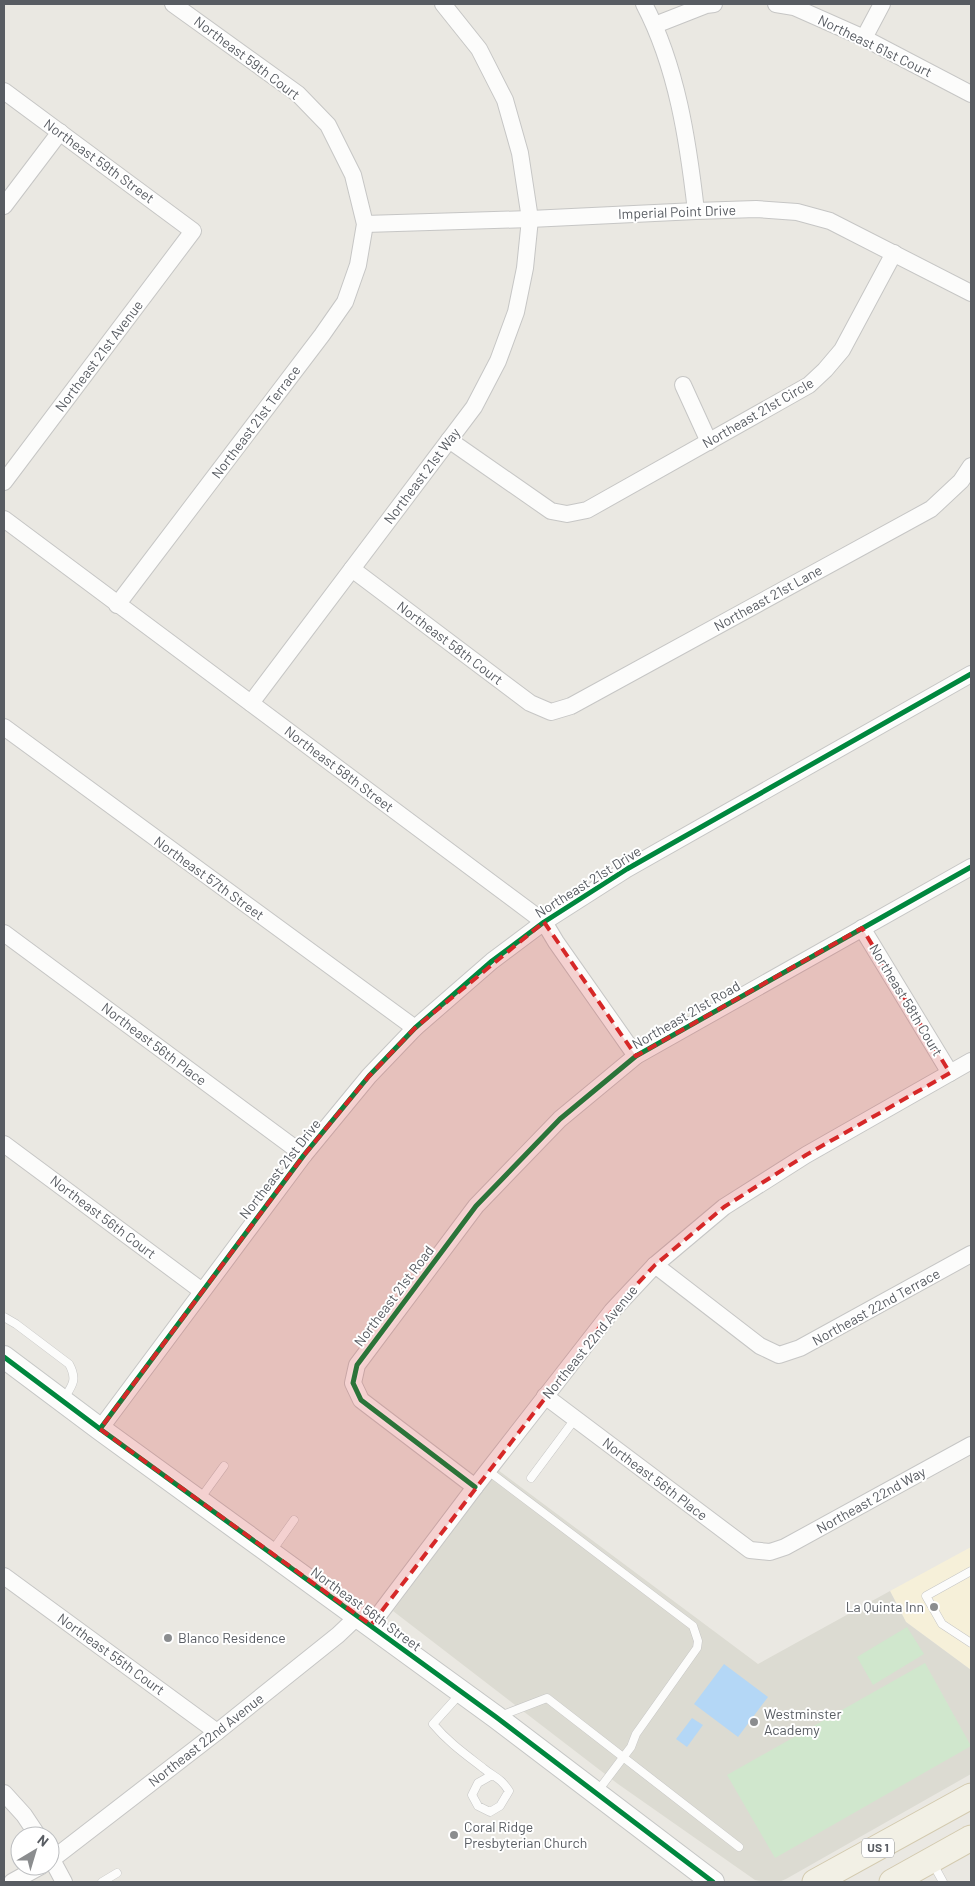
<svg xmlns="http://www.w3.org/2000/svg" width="975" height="1886" font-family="Barlow,sans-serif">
<rect width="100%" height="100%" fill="#eae8e2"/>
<path fill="#f6f0d9" d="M971,1547V1670L906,1622L890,1591Z"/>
<path fill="#dcdbd2" d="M498,1470L758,1664L890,1591L906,1622L971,1670V1774L786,1879L779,1882H765L755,1880L618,1784L393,1611Z"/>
<g fill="#d0e7cd">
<path d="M907,1627L924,1654L873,1685L857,1657Z"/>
<path d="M925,1663L971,1746L775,1858L727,1775Z"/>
</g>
<g fill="#b4d7f6">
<path d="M724,1664L768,1697L738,1737L694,1704Z"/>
<path d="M692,1718L703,1725L687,1747L676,1739Z"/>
</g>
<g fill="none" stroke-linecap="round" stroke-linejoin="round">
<g stroke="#c6c6c5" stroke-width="9">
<g id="lane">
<path d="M4,1317L16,1324L69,1364C78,1380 72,1386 63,1400"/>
<path d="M487,1470L693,1626L698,1641L697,1648L636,1734L631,1747L597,1792"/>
<path d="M531,1478L575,1419"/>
<path d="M200,1499L224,1466"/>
<path d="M272,1551L294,1520"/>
<path d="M971,1571L926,1596L942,1624L971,1643"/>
<path d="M460,1694L433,1724C448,1742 465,1754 483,1768C495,1778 500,1777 509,1791L500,1806L490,1812L478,1806L472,1795L478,1783L492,1775"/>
<path d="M500,1716L547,1698L739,1847"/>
<path d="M932,1862L943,1882"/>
<path d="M102,1882L117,1873"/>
</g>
</g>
<g stroke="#c6c6c5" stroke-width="18">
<g id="street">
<path d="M644,4C677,67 688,141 696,211"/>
<path d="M776,4L794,7L864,38L971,94"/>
<path d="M655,25L706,5L714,4"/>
<path d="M864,38L882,4"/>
<path d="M4,91L193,231L4,482"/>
<path d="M4,206L60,132"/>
<path d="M365,224L530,219L696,211L756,209L797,212L830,221L971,293"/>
<path d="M683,385L709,442"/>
<path d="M449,440L551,511L567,514L587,510L809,385L825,370L842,350L894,253"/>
<path d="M4,519L544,922L556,942L636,1056"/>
<path d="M352,569L530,703L551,712L571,706L931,509L961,481L971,466"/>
<path d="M117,605L322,335L345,302L358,265L365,224L353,175L328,125L298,94L173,4"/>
<path d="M251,703L474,407L498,361L516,312L525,268L530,219L520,153L505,100L479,49L443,4"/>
<path d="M4,727L415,1028"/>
<path d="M862,928L950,1073"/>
<path d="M4,933L304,1155"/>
<path d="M4,1144L202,1291"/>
<path d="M655,1265L760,1346L779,1355L800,1348L971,1254"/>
<path d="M545,1396L750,1550L770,1552L785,1547L971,1445"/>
<path d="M100,1429L304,1155L369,1076L415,1028L492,961L544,922L627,869L971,674"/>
<path d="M475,1487L361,1400L353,1383L357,1365L476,1206L560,1119L636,1056L971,867"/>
<path d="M4,1576L217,1732"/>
<path d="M371,1625L475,1487L612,1311L655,1265L724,1207L806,1155L971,1061"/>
<path d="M4,1793L24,1815L38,1836"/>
<path d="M50,1856L64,1882"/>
<path d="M50,1861L217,1732L338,1635L358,1616"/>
<path d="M12,1882L41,1866"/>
</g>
</g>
<g stroke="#c5c6c5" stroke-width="24">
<path id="secondary" d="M4,1357L100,1429L496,1717L713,1882"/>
</g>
<g stroke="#d3caaf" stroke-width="27">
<g id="primary">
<path d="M815,1882L971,1796"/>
<path d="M892,1882L971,1838"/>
</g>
</g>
<use href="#lane" stroke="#fcfcfb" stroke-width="8"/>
<use href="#street" stroke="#fcfcfb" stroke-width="16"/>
<use href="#secondary" stroke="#fcfcfb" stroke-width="22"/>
<use href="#primary" stroke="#f2f0e5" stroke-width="25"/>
<g stroke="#fff" stroke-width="8">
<g id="cycleway">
<path d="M4,1357L100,1429L496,1717L713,1882"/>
<path d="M100,1429L304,1155L369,1076L415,1028L492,961L544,922L627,869L971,674"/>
<path d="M475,1487L361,1400L353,1383L357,1365L476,1206L560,1119L636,1056L971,867"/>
</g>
</g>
<use href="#cycleway" stroke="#00873e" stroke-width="5"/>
</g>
<path fill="#d62828" fill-opacity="0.2" stroke="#d62828" stroke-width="4" stroke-dasharray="10 6" stroke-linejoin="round" d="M544,922L636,1056L862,928L950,1073L806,1155L724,1207L655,1265L612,1311L371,1625L100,1429L304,1155L369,1076L415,1028Z"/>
<g fill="#8b8d8f" stroke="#fff" stroke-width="2">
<circle cx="934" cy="1607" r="5"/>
<circle cx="168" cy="1638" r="5"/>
<circle cx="754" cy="1722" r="5"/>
<circle cx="454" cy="1835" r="5"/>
</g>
<g text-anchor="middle" stroke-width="4" stroke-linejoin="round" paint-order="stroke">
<rect fill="#fff" stroke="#8a8d91" stroke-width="1" x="862" y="1838.5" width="32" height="19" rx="4"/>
<g font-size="12" font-weight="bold" fill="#585c62">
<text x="878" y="1852">US 1</text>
</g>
<g font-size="14" fill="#585c62" stroke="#fff">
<text transform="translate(875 46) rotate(26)" y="5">Northeast 61st Court</text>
<text transform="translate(247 58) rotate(37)" y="5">Northeast 59th Court</text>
<text transform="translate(99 161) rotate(36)" y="5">Northeast 59th Street</text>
<text transform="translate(677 212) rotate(-2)" y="5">Imperial Point Drive</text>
<text transform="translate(99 356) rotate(-53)" y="5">Northeast 21st Avenue</text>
<text transform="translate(758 413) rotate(-30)" y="5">Northeast 21st Circle</text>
<text transform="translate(256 422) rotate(-53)" y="5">Northeast 21st Terrace</text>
<text transform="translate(422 476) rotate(-53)" y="5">Northeast 21st Way</text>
<text transform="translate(768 598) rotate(-29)" y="5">Northeast 21st Lane</text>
<text transform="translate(450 643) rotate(37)" y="5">Northeast 58th Court</text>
<text transform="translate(339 769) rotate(37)" y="5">Northeast 58th Street</text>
<text transform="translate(209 878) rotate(36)" y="5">Northeast 57th Street</text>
<text transform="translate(588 882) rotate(-32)" y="5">Northeast 21st Drive</text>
<text transform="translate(906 1000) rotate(59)" y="5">Northeast 58th Court</text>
<text transform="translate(686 1015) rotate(-30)" y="5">Northeast 21st Road</text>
<text transform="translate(154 1044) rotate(37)" y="5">Northeast 56th Place</text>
<text transform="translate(280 1169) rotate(-52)" y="5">Northeast 21st Drive</text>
<text transform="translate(103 1217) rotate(37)" y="5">Northeast 56th Court</text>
<text transform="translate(394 1296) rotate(-53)" y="5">Northeast 21st Road</text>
<text transform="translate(876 1307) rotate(-29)" y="5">Northeast 22nd Terrace</text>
<text transform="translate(590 1342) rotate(-51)" y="5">Northeast 22nd Avenue</text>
<text transform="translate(655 1479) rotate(37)" y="5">Northeast 56th Place</text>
<text transform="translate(871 1500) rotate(-29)" y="5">Northeast 22nd Way</text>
<text transform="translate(366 1609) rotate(36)" y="5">Northeast 56th Street</text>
<text transform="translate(111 1654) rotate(36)" y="5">Northeast 55th Court</text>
<text transform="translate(206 1740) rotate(-38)" y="5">Northeast 22nd Avenue</text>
</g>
<g font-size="14" fill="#585c62" stroke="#fff" text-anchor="start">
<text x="924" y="1612" text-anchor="end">La Quinta Inn</text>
<text x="178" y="1643">Blanco Residence</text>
<text x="764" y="1719">Westminster<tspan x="764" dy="16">Academy</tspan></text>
<text x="464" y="1832">Coral Ridge<tspan x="464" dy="16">Presbyterian Church</tspan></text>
</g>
</g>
<rect width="975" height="1886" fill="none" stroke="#585c62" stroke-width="10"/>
<g transform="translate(35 1851) rotate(38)"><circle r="24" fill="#ffffff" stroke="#bcbec0"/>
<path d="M0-4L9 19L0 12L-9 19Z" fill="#8b8d8f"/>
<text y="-8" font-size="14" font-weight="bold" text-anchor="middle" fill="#585c62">N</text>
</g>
</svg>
